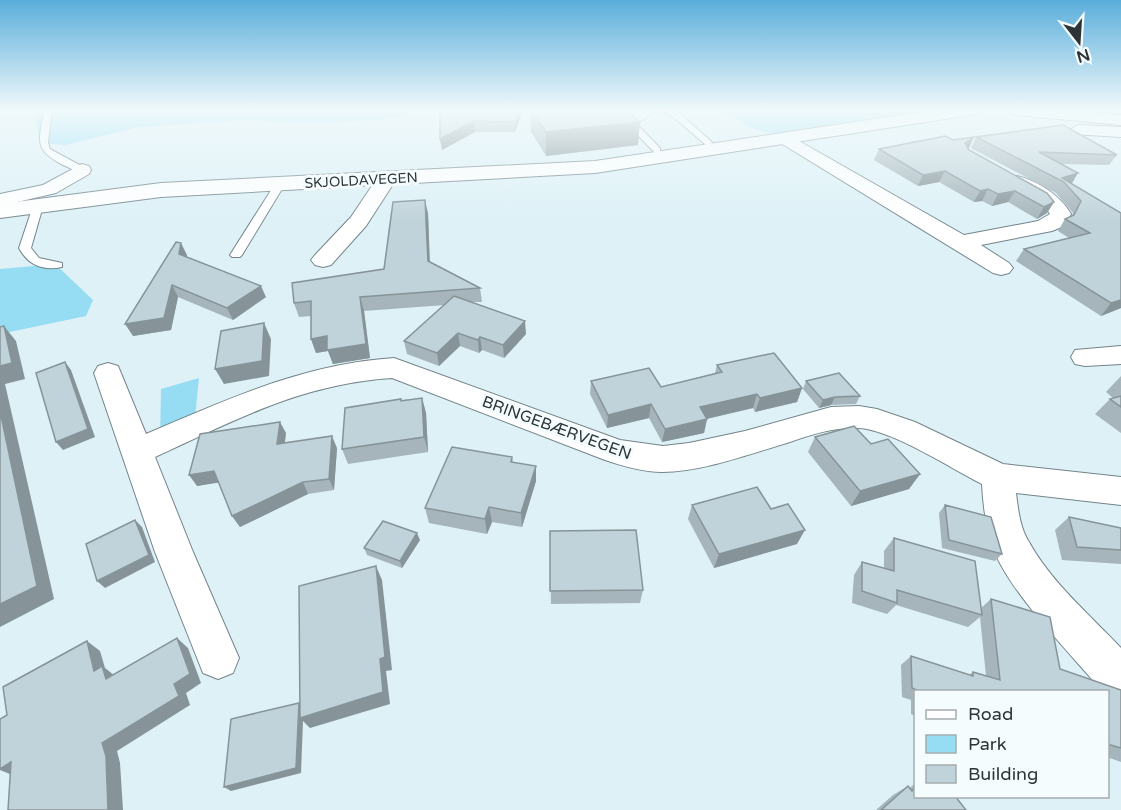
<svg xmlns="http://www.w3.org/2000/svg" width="1121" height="810" font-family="'Varela Round',sans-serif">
<rect width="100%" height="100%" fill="#ddf1f7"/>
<g fill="#96ddf4">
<path d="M34,110H406L408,115L381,120L302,123L246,120L140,127L65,145L40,143Z"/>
<path d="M721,110H930L873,124L791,138L754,129Z"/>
<path d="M55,264L93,300L86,316L0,334V269Z"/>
<path d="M199,378L194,427L160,442L161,389Z"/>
</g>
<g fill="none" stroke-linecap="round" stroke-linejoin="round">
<g stroke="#72848a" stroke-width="2">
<g id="lane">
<path d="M44,110H52L48,142L50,149L85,168V172C77,173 71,168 63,165C32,149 40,140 44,110Z"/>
<path d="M659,110L678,112L713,143L706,145L672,116Z"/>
<path d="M630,117L660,148V152H654L625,122V118Z"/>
<path d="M280,181L285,184L242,255L240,257H232L230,255L275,184Z"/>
<path d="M38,203L43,206L31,248L39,258L62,263V267C43,271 28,265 19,248L33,206Z"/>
</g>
</g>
<g stroke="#72848a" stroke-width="2">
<g id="street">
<path d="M637,110H655L645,119L639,121L631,116Z"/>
<path d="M1078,125L1121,127V137L1072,134L1070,130Z"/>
<path d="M785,133L964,235L1038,221L1050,214C1042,200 1024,194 1010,186L1007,182L1010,178L1017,176C1038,181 1060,195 1071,214L1064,226L1052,231L981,245L1009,263L1013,268L1009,273L1001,275L993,273L779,142L776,138L779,134Z"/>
<path d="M82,164L89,166L91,170L89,174L56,193L0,206V194L43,185Z"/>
<path d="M387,172L394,174L397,178L366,226L331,265L323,267L315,265L311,260L315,255L351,217L380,174Z"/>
<path d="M1121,346V364L1085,366L1075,364L1071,357L1075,350Z"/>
<path d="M394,358L620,440L663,446L689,443L745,431L831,407L859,406L877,409L915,422L1003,464L1121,477V505L1016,493C1018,509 1020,528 1029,542C1051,582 1090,615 1121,648V702L1108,696V692H1103C1071,654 1009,592 993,548C986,527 983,506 982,484C950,468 891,429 858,428C833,427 810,435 787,443C749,454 702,472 662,472C643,472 623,466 605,460L392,378C301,384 236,420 155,457L193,552L239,658L233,673L218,679L203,673L155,552L94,373L98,366L108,363L118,366L146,434C229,399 303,364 394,358Z"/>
</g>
</g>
<g stroke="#72848a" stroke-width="2">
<g id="secondary">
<path d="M935,110H980L977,114L971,115L595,173L161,197L0,218V204L161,183L595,161Z"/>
<path d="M1008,110H1074L1121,115V125L1017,115L1011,114Z"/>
</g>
</g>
<use href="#lane" fill="#fff" fill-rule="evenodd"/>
<use href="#street" fill="#fff" fill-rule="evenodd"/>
<use href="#secondary" fill="#fff" fill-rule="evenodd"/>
</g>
<g fill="#a5b5bb">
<path d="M440,110H523L515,132H475L442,150L440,139Z"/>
<path d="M530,110L638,145L546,156L531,132Z"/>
<path d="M976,137L1117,155L1109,165L1061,164L1071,184L1121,213V308L1101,316L1016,261L1024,249L1069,238L1058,231L1065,219L1071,217L1073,213L1056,193L971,148Z"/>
<path d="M969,148L968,149L969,150L1054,202L1047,213L1037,219L1008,202L992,206L982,201L974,202L939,182L918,186L874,160L879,149Z"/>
<path d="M428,213L430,262L480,288L482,302H471L526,334L504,358L482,350L479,353L460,346L439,366L407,354L404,341L445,305L364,311L370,358L333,364L328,351L316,353L311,339V316L299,317L294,303L384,269Z"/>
<path d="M187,255V257L266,297L233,320L178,297L171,330L133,336Z"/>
<path d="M717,365L802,388L797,402L755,412L753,408L707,419L704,433L662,442L649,418L607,428L590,394L591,381L661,387L715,373Z"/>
<path d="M1121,376V433L1095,414L1110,399L1113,398L1106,392Z"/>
<path d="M806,381L860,396L856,404L831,405L819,408L803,389Z"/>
<path d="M422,398L426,413L428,452L348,464L342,449L401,400Z"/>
<path d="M286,433L285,443L337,448L334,490L308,494L240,527L232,516L219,482L197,486Z"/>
<path d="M815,437L920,474L909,489L851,506L808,452Z"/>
<path d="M512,457L513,462L536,481L522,527L492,522L487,534L429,523L425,508Z"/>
<path d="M692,505L771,509L797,544L714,568L688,519Z"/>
<path d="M945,505L1002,554L995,561L942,548L939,513Z"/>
<path d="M1069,517L1121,528V564L1062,560L1055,530Z"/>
<path d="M550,531L643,590L640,603L551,604Z"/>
<path d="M894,538L981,608L991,599L1060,669L1121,690V762L1107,757V692H915V716L911,714V700L902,697L901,665L911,656L969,675L973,672L986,676L980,617L968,627L896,605L887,614L852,603L854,575L862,562L884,568V551Z"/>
<path d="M420,540L402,568L367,555L364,548Z"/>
<path d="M915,783V796L966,810H876L893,795L908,786L910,788Z"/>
</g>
<g fill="#869499">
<path d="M519,110H523L515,132V122Z"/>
<path d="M474,121L475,132L442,150L440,139Z"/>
<path d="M640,122L638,145L546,156V132Z"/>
<path d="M974,137L969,148L960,154L965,143Z"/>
<path d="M945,171L939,182L918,186L923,175Z"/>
<path d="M1078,173L1071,185L1062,178Z"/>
<path d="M988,189L982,201L974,202L980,191Z"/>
<path d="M1015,191L1008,202L992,206L998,194Z"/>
<path d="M425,200L428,213L430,275L428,261Z"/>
<path d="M1054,202L1047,213L1037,219L1044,207Z"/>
<path d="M181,243L187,255L185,266L179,254Z"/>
<path d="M172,285L178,297L171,330L133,336L125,324Z"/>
<path d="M261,286L266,297L233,320L227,308Z"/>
<path d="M360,297L364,311L370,358L333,364L328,351L316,353L311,339L327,336Z"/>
<path d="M1121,300V308L1101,316L1111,303Z"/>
<path d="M525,321L526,334L504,358L503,345Z"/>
<path d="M264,323L271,339L269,376L224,384L215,369Z"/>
<path d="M4,326L16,341L25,379L5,384L54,599L0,627V366Z"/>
<path d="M458,333L460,346L439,366L437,353Z"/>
<path d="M480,337L482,350L479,353L478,340Z"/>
<path d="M65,362L71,370L95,437L63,450L56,442Z"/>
<path d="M802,388L797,402L755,412L760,398Z"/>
<path d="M757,394L753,408L697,421L700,407Z"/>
<path d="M835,397L831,405L819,408L823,400Z"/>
<path d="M422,398L426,413L428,452L424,437Z"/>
<path d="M651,404L649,418L607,428L608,415Z"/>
<path d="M707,419L704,433L662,442L665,429Z"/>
<path d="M280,422L286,433L283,455L277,444Z"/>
<path d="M332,436L337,448L334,490L329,479Z"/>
<path d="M536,466V481L522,527L521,513Z"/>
<path d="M214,471L222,482L197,486L189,475Z"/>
<path d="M920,474L909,489L851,506L860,491Z"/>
<path d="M303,482L308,494L240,527L232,516Z"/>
<path d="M489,507L492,522L487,534L485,519Z"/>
<path d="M135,520L142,527L155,562L105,588L97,581Z"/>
<path d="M805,530L797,544L714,568L719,554Z"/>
<path d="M417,533L420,540L402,568L400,561Z"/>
<path d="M376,566L382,580L392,670L386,671L390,704L310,728L303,721L301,773L231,791L224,787L299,703L304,708L380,659Z"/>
<path d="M177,638L188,648L201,683L186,693L190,705L117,751L120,763L123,810H108L102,743L174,684Z"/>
<path d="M87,641L100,651L105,668L115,676L119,689L94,671Z"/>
<path d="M11,762L17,777L0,770V769Z"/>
</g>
<g fill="#c0d3da" stroke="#869499" stroke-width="1.5">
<path d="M440,110H519L515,122L474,121L440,139Z"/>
<path d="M530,110H627L640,122L546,132Z"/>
<path d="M1063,125L1117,155L1039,152L1078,173L1062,178L1121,213V300L1111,303L1024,249L1090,233L1065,219L1074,215L1081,201L1064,182L976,137Z"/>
<path d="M945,136L953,140L974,137L965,143L969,150L1047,193L1054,202L1044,207L1015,191L998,194L988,189L980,191L945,171L923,175L879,149Z"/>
<path d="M425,200L428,261L480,288L360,297L366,344L327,350V336L311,339V301L294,303L292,283L384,269L393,202Z"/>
<path d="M176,242L181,243L179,254L261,286L227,308L172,285L164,318L125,324Z"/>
<path d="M454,296L525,321L503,345L480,337L478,340L458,333L437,353L404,341Z"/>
<path d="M264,323L262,361L215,369L221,331Z"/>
<path d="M4,326L12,363L0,366V327Z"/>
<path d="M774,353L802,388L760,398L757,394L700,407L707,419L665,429L651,404L608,415L591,381L649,368L661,387L722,372L717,365Z"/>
<path d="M65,362L88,429L56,442L36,373Z"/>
<path d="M839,373L860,396L835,397L823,400L806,381Z"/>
<path d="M1121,396V407L1110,399Z"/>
<path d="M422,398L424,437L342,449L345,408L401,399V401Z"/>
<path d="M0,411L37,586L0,604Z"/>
<path d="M280,422L277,444L332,436L329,479L303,482L232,516L214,471L189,475L200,434Z"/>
<path d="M854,426L871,444L888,439L920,474L860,491L815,437Z"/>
<path d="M452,447L512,457L511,462L536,466L521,513L489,507L485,519L425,508Z"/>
<path d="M757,487L771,509L788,504L805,530L719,554L692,505Z"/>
<path d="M945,505L991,517L1002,554L949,540Z"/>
<path d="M1069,517L1121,528V550L1077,547Z"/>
<path d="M135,520L149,555L97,581L86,544Z"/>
<path d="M383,521L417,533L400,561L364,548Z"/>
<path d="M636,530L643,590L550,591V531Z"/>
<path d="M894,538L975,561L982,615L897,590V603L862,591V562L894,571Z"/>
<path d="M376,566L385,657L380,659L383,692L300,718L299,586Z"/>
<path d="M991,599L1050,617L1060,669L1121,690V748L1107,744V692H921L912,688L911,656L973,676V672L1000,680Z"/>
<path d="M177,638L190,674L174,684L179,696L102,743L106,756L108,810H8L11,762L0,769V719L7,715L3,687L87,641L94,671L102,666L106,679Z"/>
<path d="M299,703L296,768L224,787L231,719Z"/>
<path d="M908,786L912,791L915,787V796H955L966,810H881Z"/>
</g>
<linearGradient id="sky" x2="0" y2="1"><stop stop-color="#5aaedb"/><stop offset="0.49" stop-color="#f0f9fb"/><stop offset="1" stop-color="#f0f9fb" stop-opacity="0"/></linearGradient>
<rect width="1121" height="224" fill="url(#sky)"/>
<g text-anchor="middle" stroke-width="6" stroke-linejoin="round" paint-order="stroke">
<g font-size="14" fill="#2c3436" stroke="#f4fcfe">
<text transform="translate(361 180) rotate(-3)" y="5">SKJOLDAVEGEN</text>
</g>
<g font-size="16" fill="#2c3436" stroke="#f4fcfe">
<text transform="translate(557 427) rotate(20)" y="6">BRINGEBÆRVEGEN</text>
</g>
</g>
<rect x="914" y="690" width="195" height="108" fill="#f4fcfe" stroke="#a4acae" stroke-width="1.5"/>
<rect x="926" y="710" width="30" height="9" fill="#ffffff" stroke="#a4acae" stroke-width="1.5"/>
<text x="968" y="720" font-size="18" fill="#2c3436">Road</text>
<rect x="926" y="735" width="30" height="18" fill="#96ddf4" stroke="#a4acae" stroke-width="1.5"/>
<text x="968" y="750" font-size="18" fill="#2c3436">Park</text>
<rect x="926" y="765" width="30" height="18" fill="#c0d3da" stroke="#a4acae" stroke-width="1.5"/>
<text x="968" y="780" font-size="18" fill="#2c3436">Building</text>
<g transform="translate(1079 42) rotate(163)" stroke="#f4fcfe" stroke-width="4.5" paint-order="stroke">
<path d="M0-4.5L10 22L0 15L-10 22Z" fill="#2c3436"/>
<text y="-9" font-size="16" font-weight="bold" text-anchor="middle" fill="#2c3436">N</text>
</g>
</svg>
